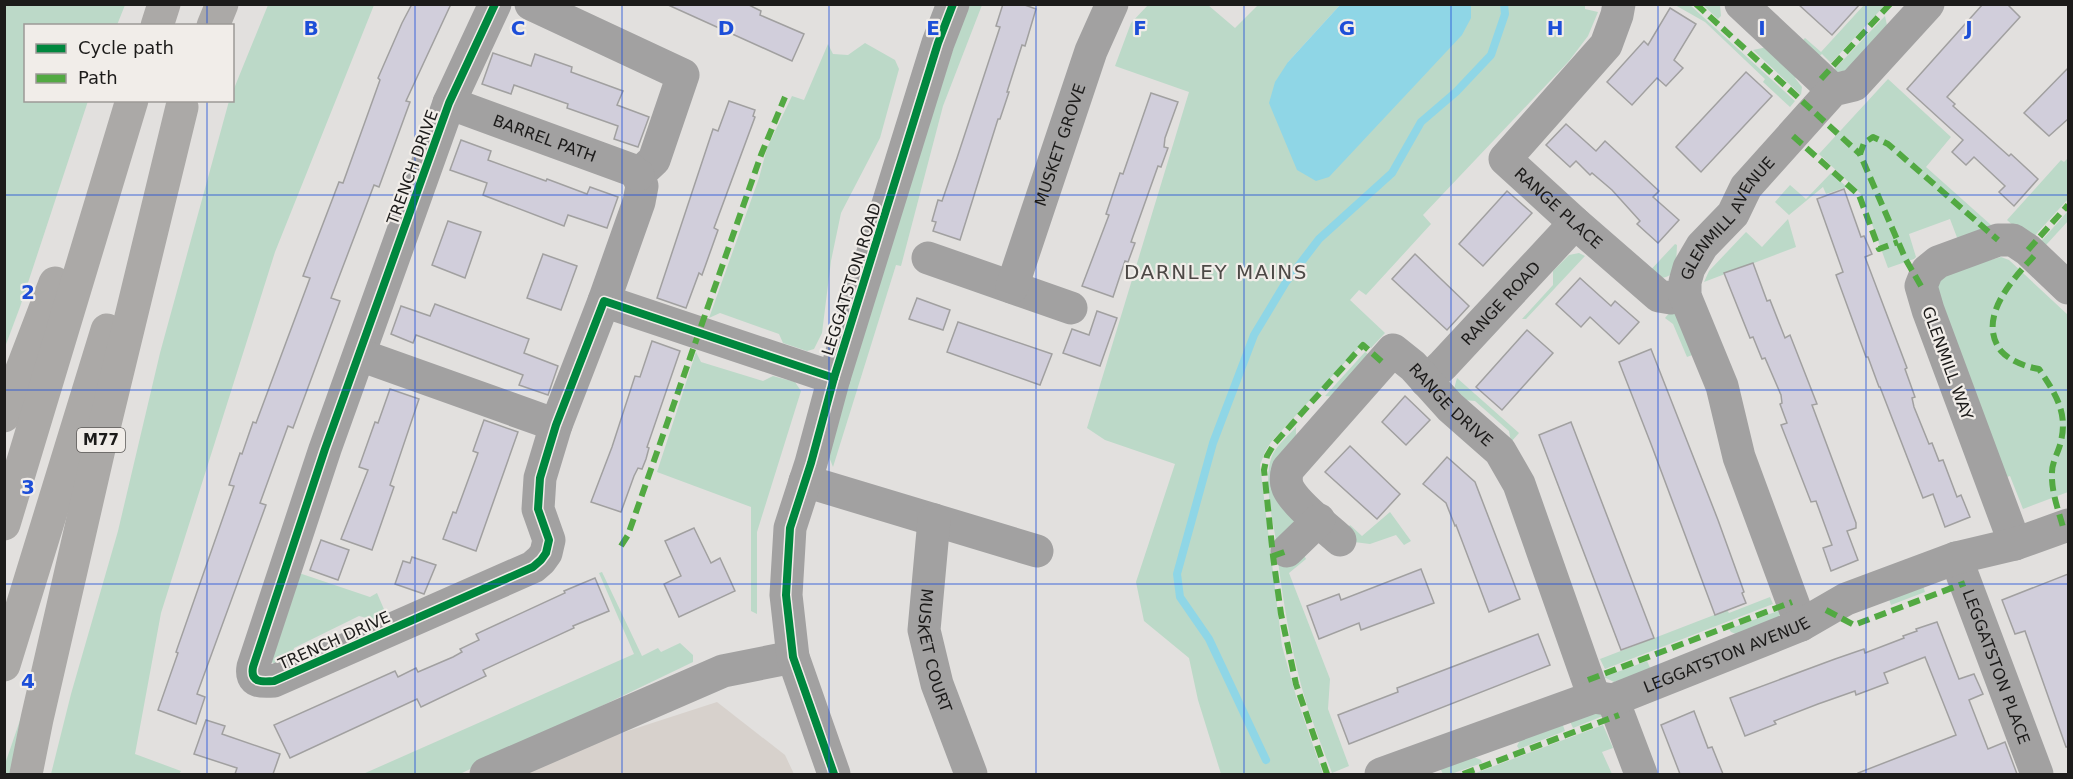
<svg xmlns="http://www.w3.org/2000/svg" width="2073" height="779" font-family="'DejaVu Sans',sans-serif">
<rect width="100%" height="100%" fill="#e2e0de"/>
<path fill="#d7d1cc" d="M717,702L785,755L794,774H495Z"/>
<g fill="#bcd9c8">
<path d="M5,4L125,5L117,25L26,26V100L88,101L20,307L5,347Z"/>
<path d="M268,5H374L275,252L161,613L135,754L181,771L179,774H51L71,694L118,531L160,353L229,101L232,100L233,91Z"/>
<path d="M967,5H982L943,106L901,266L896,265L833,467L826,449Z"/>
<path d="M1148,5H1208L1235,28L1258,5H1340L1288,62L1470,18L1471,5H1585V9L1598,12L1588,36L1569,61L1423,215L1431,224L1366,295L1359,290L1350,300L1385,333L1371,348L1364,342L1271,442L1265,452L1260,465L1282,646L1296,696L1323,774H1221L1198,700L1189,658L1144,621L1136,582L1175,464L1105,440L1087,428L1189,92L1115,66L1131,23Z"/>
<path d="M1675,5H1690L1795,101L1790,107L1763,82L1765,79L1705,22Z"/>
<path d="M1703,5H1720L1721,16L1718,19Z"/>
<path d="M1864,5H1885L1831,63L1822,54L1816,59L1802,41L1805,38L1821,52Z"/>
<path d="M1885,16L1888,30L1854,69L1831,73Z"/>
<path d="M865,43L895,60L899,69L880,138L841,213L831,261L822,333L814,349L807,351L783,343L779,334L720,313L709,318L759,178L767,148L792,96L804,100L828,44L833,54L848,55Z"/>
<path d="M1772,46L1801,73L1795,78L1802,87L1801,95L1753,50Z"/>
<path d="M1888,79L1951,137L1926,167L1991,225L1983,233L1958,240L1950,219L1909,234L1916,257L1914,259L1888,268L1861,194L1819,154Z"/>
<path d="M2068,158V199L2030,241L2007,220L2061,160L2064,162Z"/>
<path d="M1831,173L1847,187L1826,194L1823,187L1789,215L1775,202L1790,185L1806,199Z"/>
<path d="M2068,211V221L2046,245L2036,247Z"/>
<path d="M1788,219L1796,247L1704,282L1709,271L1746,232L1762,247Z"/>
<path d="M1675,244L1677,245C1676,270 1675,284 1646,275Z"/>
<path d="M1579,253L1585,256L1526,319H1522L1553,285V271L1569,255Z"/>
<path d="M2001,257L2009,260L2068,315V492L2023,509L2010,476L2003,478L1933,293L1937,275Z"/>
<path d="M1671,311H1676L1695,354L1687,357L1673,324L1665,318Z"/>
<path d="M696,352L701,362L763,381L773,376L795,382L801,391L757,532V614L751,611V507L657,472Z"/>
<path d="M1365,352L1372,357L1336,397L1325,396Z"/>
<path d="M1457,378L1519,433L1511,442L1509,431L1475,401L1464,400L1454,389Z"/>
<path d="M1296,427L1295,520L1277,546C1273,521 1261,474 1274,452C1279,443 1289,435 1296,427Z"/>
<path d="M1390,512L1411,541L1404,545L1396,535L1370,544L1354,542L1346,531L1350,525L1362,536Z"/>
<path d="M1303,553L1306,559L1289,573L1330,679L1328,709L1349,766L1332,773C1323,749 1313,724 1305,699C1292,654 1284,608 1278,561Z"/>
<path d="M602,572L642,656L658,648L661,652L680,643L693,655V662L460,774H363L634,654L599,573Z"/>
<path d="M299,573L370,597L377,593L386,614L374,620L359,616L294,648L291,658L280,663H273L270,660Z"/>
<path d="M1922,582L1925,592L1891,605L1888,596Z"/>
<path d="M1770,597L1773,604L1605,669L1600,659L1727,610L1729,613Z"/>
<path d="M1781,610L1778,621L1743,637L1731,632L1729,629Z"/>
<path d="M1647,661L1652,672L1614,682L1604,677Z"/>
<path d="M31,688L17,774H5V764Z"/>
<path d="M1595,712L1603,716L1573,728L1568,717Z"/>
<path d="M1561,720L1565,731L1519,749L1517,746L1523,734Z"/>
<path d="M1603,725L1613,748L1602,752L1612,774H1473Z"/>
<path d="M1469,755L1481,760L1482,763L1451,774H1443L1439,766Z"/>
</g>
<path fill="#8fd6e6" d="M1340,5H1471V18L1462,35L1329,177L1316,181L1297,170L1269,103L1275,82L1288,62Z"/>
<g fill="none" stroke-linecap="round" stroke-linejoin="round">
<path stroke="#8fd6e6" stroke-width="8" d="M1266,760L1209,639L1180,597L1177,574L1213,443L1254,335L1286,282L1319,239L1392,173L1421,122L1456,92L1491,55L1505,14L1504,4"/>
</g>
<g fill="#d1cedb" stroke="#a1a0a0" stroke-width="1.5">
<path d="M412,4H451L406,101L410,102L379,187L374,185L331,298L340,301L293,428L288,426L260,503L266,505L197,694L205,697L196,724L158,710L178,653L176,652L234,486L229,485L240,453L242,454L253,422L256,423L310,278L303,276L339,182L343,183L380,80L378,78L402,23Z"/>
<path d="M666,4H747L761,11L760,15L804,34L792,61Z"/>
<path d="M1003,4H1022L1036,9L1025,46L1022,45L1007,92H1009L1000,119H998L960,240L933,231L936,222L932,221L938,200L942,201L957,158L1000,27L996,26Z"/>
<path d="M1798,4H1860L1832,35Z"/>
<path d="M1983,4H2007L2020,17L1947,97L1955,104L1953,106L2009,156L2011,154L2038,179L2014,206L1999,192L2005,186L1974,157L1966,165L1952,152L1963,140L1907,89Z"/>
<path d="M1670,8L1696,24L1674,60L1683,68L1666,86L1657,78L1632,105L1607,82L1644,41L1648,45Z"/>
<path d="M493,53L531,66L535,54L572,67L571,72L623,91L617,105L649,117L638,147L614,139L618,126L567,108L568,104L514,85L511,94L482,84Z"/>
<path d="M2068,68V119L2049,136L2024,113Z"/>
<path d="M1746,72L1772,96L1701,172L1676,147Z"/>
<path d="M1151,93L1178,102L1165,138L1164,147L1168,148L1161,167L1158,166L1131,242L1135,243L1128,262L1125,261L1113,297L1082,286L1109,215L1106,214L1120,173L1123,174Z"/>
<path d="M729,101L755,110L753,116L755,117L714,228L718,230L712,247L702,275L699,273L686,308L657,298L713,129L718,131Z"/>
<path d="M1566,124L1596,151L1605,141L1659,191L1653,197L1679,220L1658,243L1637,224L1640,221L1612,190L1592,173L1590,175L1576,161L1570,167L1546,145Z"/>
<path d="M461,140L491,151L488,160L546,181L547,179L587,194L590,187L618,197L607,228L568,215L564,226L483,195L487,183L450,170Z"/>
<path d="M1844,189L1861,237L1864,236L1872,254L1865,257L1907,368L1905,369L1915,397L1912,398L1914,407L1929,444L1932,443L1939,461L1943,460L1957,497L1961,495L1970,517L1945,527L1933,494L1923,498L1880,387H1879L1868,357H1866L1836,275L1843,272L1817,199Z"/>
<path d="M1507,191L1532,213L1483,266L1459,244Z"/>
<path d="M448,221L481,232L465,278L432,265Z"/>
<path d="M543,254L577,266L561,310L527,298Z"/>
<path d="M1415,254L1469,306L1447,330L1392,279Z"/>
<path d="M1753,263L1767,301L1770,300L1785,338L1790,335L1817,404L1812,405L1856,523V528L1847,531L1858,560L1831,571L1823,548L1832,545L1816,501L1811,502L1781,425L1787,423L1780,404L1782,403L1781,395L1765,358L1762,359L1753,337L1750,338L1724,273Z"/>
<path d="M1580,278L1611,306L1615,301L1639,322L1619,344L1590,317L1581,327L1556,304Z"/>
<path d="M917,298L950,310L943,330L909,319Z"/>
<path d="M435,304L529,339L524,353L558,366L548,395L519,385L523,375L416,335L413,343L391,334L401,306L430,316Z"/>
<path d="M1097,311L1117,318L1100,366L1063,353L1072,329L1089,335Z"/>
<path d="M958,322L1052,354L1040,385L947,352Z"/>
<path d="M1527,330L1553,353L1502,410L1476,387Z"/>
<path d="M652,341L680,351L647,447L649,448L646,459L642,469L638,468L634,476L621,512L591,502L612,447L635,376L640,377Z"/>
<path d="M1651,349L1718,520L1744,592L1742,593L1746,603L1715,615L1651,444L1619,362Z"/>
<path d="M390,389L419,399L390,485L394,487L372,550L341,539L368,470L359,467L375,422L378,423Z"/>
<path d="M1405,396L1430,420L1406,445L1382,422Z"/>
<path d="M484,420L518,432L476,551L443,539L453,512L456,513L478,453L473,451Z"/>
<path d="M1571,422L1654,638L1621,650L1539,435Z"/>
<path d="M1350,446L1400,494L1377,519L1325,472Z"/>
<path d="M1447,457L1475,482L1520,599L1489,612L1456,525L1455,526L1446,503L1423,484Z"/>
<path d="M694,528L711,563L720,558L735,591L679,617L664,584L681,576L665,541Z"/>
<path d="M321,540L349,550L338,580L310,570Z"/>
<path d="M412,557L436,565L424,594L395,584L403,561L410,563Z"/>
<path d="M1421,569L1434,603L1361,630L1359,623L1319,639L1307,606L1339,594L1341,600Z"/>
<path d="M2068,574V747H2066L2025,631L2015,634L2002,600Z"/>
<path d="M595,578L609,611L573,626L574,628L483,670L486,676L421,707L417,699L290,758L274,725L395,671L398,677L416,668L418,672L453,657L462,652L460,649L479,640L476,634L565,593L564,591Z"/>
<path d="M1937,622L1959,679L1974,674L1983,694L1969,700L1988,749L2005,742L2017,774H1858V773L1956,735L1925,657L1884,673L1888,683L1856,695L1855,691L1818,704L1774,721L1776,724L1745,736L1730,698L1835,659L1864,649L1865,653L1904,638L1903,636L1917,631L1916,629Z"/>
<path d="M1538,634L1550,665L1349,744L1338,715L1398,692L1397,688Z"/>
<path d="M1694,711L1708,748L1712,747L1723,774H1680L1661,725Z"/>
<path d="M206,720L225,726L222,734L280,754L273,774H235L237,768L194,754Z"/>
</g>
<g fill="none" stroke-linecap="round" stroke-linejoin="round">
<g stroke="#a2a1a1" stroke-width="33">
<path d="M495,4L449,103L325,449L253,667C250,683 262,682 274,681L533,567L541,560L546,553L549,540L538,509L540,478L556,425L604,301L834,378"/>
<path d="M531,4L683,75L654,160L638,175L642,186L639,202L604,301"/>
<path id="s1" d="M1619,4L1617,15L1606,45L1505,159L1575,223L1659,296L1671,298L1685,296"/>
<path d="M1741,4L1833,90"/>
<path id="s2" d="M449,103L632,170L638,175"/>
<path d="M928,258L1071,308"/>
<path id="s3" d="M1012,287L1091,51L1112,4"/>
<path d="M360,355L556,425"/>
<path id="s4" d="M1426,381L1443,365L1575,223"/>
<path d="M805,481L1037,551"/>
<path id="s5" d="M934,520L924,630L937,684L971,774"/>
<path id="s6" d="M1340,540C1325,526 1296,505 1288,488C1285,481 1286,475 1288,469L1393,350L1413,366L1450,407L1500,451L1519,484L1594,697"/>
<path d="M2015,544L1928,310L1921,286L1927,271L1938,262L1998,240H2013L2028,250L2068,288"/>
<path d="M1287,551L1319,520"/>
<path id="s7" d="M1956,558L2037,774"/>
<path id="s8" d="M1801,625L1739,457L1722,386L1685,296V282L1689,268L1702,246L1733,214L1746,187L1833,90L1854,85L1928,4"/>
<path d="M1613,700L1641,774"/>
<path d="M486,774L723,671L793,657"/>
<path d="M834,774L793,657L786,595L790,528L811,463L834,378L938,43L953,4"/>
<path id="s9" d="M1381,774L1594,697L1613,700L1801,625L1846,599L1956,558L2015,544L2068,525"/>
</g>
<g stroke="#aba9a7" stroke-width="33">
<path d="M157,26L164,4"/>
<path d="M213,26L222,4"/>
<path d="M4,416L55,283"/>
<path d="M4,524L132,100"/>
<path d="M4,665L107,330"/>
<path d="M26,774L37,719L102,436L182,107"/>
</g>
<g stroke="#52a942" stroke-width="6" stroke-dasharray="12 6" stroke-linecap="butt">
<path d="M1696,4L1860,154"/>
<path d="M1821,79L1890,4"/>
<path d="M1793,136L1859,195L1879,249L1898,242"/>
<path d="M2028,250L2068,205"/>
<path d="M2034,256C2013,279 1976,318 2001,351C2010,361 2026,367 2039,369C2055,393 2068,412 2061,441C2059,451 2052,462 2052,472C2051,491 2058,509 2063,527"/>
<path d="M1921,286L1906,260L1860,154L1864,143L1873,137L1888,144L1998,240"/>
<path d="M621,546L628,535L761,155L785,97"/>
<path d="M1273,556L1287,551"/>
<path d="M1826,610L1854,625L1965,583"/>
<path d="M1588,680L1792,602"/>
<path d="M1327,774L1296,684L1281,614L1273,556L1264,470L1267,456L1274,444L1363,345L1382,362"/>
<path d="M1463,774L1619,715"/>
</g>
<g stroke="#f1ede9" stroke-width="11">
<g id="cycleway">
<path d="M495,4L449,103L325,449L253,667C250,683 262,682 274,681L533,567L541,560L546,553L549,540L538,509L540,478L556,425L604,301L834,378"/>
<path d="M834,774L793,657L786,595L790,528L811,463L834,378L938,43L953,4"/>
</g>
</g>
<use href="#cycleway" stroke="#00873e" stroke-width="8"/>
</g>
<path fill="none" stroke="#1d4ed8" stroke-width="1.5" stroke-opacity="0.55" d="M207,4V26M415,4V774M622,4V774M829,4V774M1036,4V774M1244,4V774M1451,4V774M1658,4V774M1866,4V774M207,100V774M4,195H2068M4,390H2068M4,584H2068"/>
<g text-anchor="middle" stroke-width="4.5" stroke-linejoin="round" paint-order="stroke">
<rect fill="#f1ede9" stroke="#5c5a58" stroke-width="1.5" x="77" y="428" width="48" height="24" rx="4.5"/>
<g font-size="15" font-weight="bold" fill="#1c1b1a">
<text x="101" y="445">M77</text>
</g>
<g font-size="16" fill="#1c1b1a" stroke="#f1ede9">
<text dy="6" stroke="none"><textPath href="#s2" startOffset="102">BARREL PATH</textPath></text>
<text dy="6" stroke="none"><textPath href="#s3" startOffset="150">MUSKET GROVE</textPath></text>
<text transform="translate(412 167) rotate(-70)" y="6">TRENCH DRIVE</text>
<text dy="6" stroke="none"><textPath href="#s1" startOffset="268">RANGE PLACE</textPath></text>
<text dy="6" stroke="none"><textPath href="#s8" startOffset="441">GLENMILL AVENUE</textPath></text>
<text transform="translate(851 279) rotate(-72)" y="6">LEGGATSTON ROAD</text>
<text dy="6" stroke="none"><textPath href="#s4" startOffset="108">RANGE ROAD</textPath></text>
<text transform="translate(1948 363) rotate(70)" y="6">GLENMILL WAY</text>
<text dy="6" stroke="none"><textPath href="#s6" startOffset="332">RANGE DRIVE</textPath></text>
<text transform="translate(334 640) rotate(-24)" y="6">TRENCH DRIVE</text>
<text dy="6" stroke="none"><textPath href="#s5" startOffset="132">MUSKET COURT</textPath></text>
<text dy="6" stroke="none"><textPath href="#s9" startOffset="368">LEGGATSTON AVENUE</textPath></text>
<text dy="6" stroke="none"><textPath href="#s7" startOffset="116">LEGGATSTON PLACE</textPath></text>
</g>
<g font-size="20" letter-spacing="1.5" fill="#4d4946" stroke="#f1ede9">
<text x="1216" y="279">DARNLEY MAINS</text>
</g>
</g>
<g font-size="20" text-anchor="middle" font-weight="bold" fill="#1d4ed8" stroke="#f1ede9" stroke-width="4.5" stroke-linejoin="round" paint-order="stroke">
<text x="311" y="35">B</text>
<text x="518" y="35">C</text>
<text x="726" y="35">D</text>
<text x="933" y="35">E</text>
<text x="1140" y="35">F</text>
<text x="1347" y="35">G</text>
<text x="1555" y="35">H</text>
<text x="1762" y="35">I</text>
<text x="1969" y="35">J</text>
<text x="28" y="299">2</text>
<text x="28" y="494">3</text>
<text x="28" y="688">4</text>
</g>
<rect width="2073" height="779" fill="none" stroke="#1c1b1a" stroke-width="12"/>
<rect x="24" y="24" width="210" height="78" fill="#f1ede9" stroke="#9c9996" stroke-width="1.5"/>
<rect x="36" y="44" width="30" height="9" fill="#00873e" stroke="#9c9996" stroke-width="1.5"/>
<text x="78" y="54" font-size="18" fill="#1c1b1a">Cycle path</text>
<rect x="36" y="74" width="30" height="9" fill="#52a942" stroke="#9c9996" stroke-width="1.5"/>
<text x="78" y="84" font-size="18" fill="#1c1b1a">Path</text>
</svg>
